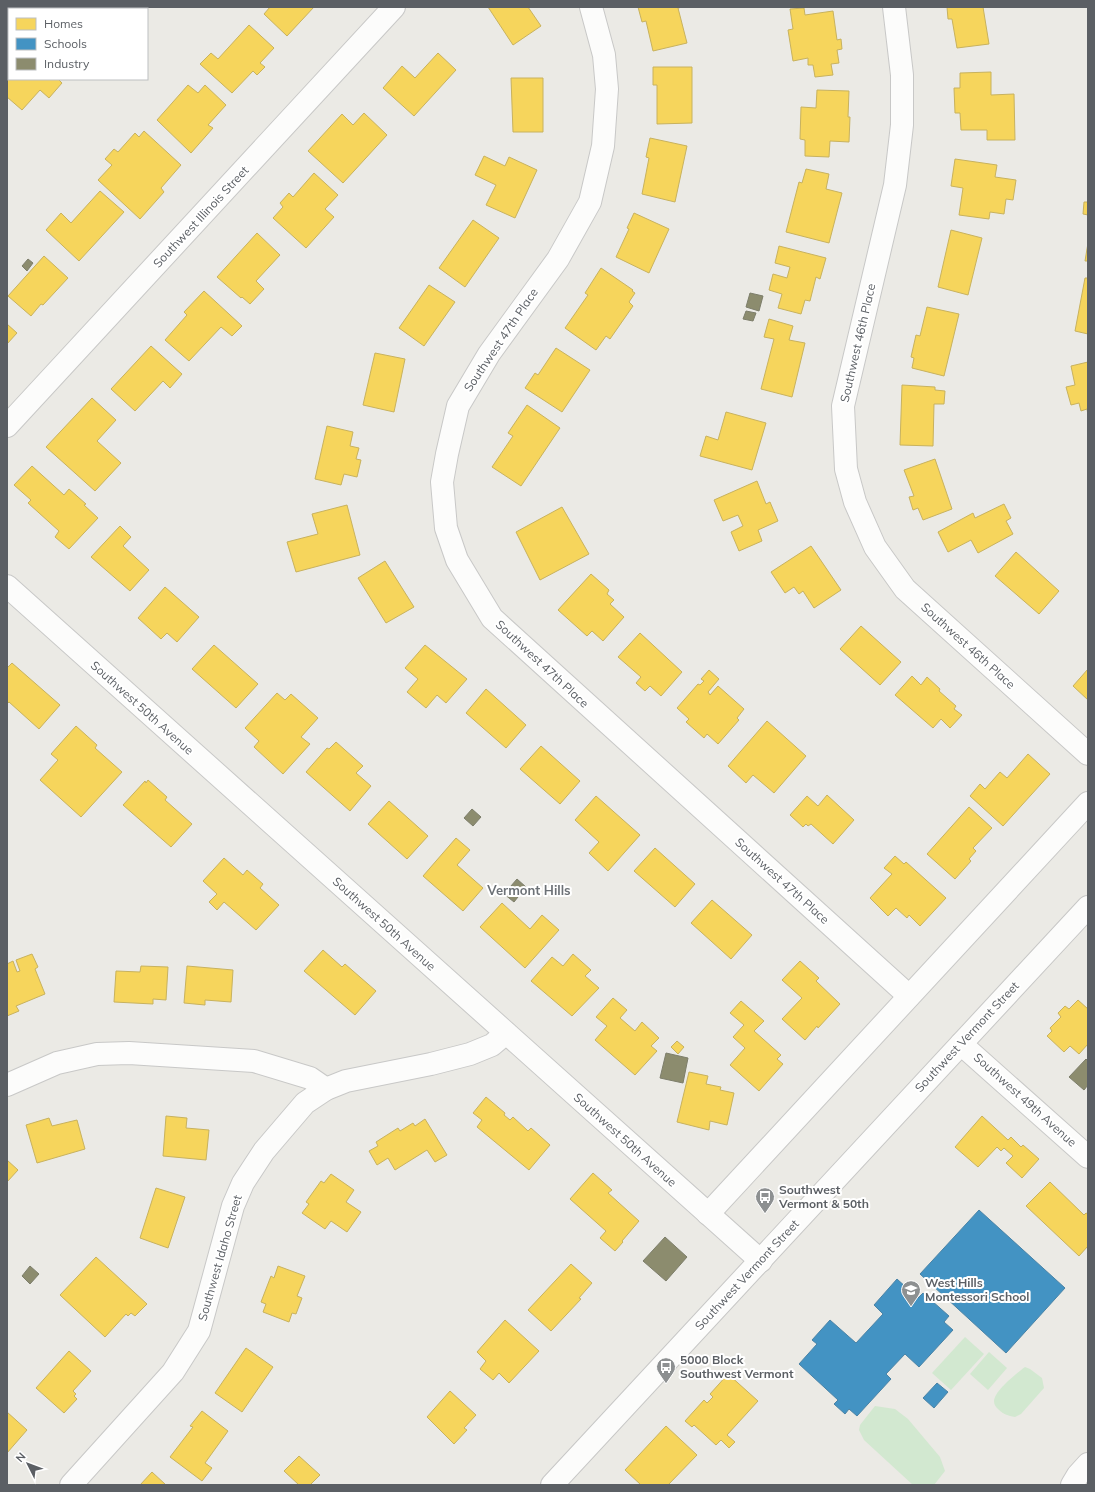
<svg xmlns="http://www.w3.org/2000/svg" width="1095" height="1492" font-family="Mulish,sans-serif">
<rect width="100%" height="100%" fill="#ebeae5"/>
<g fill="#d2e8d0">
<path d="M965,1337L984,1354L951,1390L932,1373Z"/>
<path d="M989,1352L1007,1368L988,1390L970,1374Z"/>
<path d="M1025,1367L1030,1369L1042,1378L1044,1388L1021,1414L1015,1417C1008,1416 1003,1414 998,1409C996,1407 994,1405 994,1401C994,1391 1017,1373 1025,1367Z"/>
<path d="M875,1406L895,1409L908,1419L940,1457L945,1471L934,1485H913L864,1440L859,1430L860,1425Z"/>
</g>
<g fill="#f6d55c" stroke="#c8b25e">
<path d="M61,7H106L104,9H59Z"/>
<path d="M270,7H314L287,36L264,14Z"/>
<path d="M488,7H528L541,26L513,45Z"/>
<path d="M638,7H683L678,8L687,43L653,51L646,21L642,22Z"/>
<path d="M947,7H983L989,44L957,48L952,19H948Z"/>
<path d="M804,8L805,15L833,11L837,40L841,39L842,49L837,50L839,63L831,64L833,75L815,77L813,65H808V58L793,61L788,30L793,29L790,9Z"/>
<path d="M249,25L274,48L260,63L265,67L257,75L253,71L232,93L200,64L211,53L218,59Z"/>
<path d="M438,53L456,70L414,116L383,88L402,66L415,78Z"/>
<path d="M653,67H692V123L657,124V85H653Z"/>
<path d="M9,70V79H58L62,83L49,98L40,90L22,110L7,97V72Z"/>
<path d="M991,72V95L1014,94L1015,140H987V130H961L960,113H955L954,88H960V73Z"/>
<path d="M511,78H543V132H513Z"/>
<path d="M188,85L198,93L205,85L226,105L208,125L213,128L191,153L157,120Z"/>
<path d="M817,90L849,91L848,117H850L849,142L830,141L829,157L805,156V140L800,139L801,107L816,108Z"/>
<path d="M364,113L387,135L343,183L308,151L342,114L353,125Z"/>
<path d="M144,131L181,165L161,188L164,192L140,219L98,180L112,165L105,159L114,149L118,152L135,133L139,137Z"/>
<path d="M650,138L687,146L675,202L642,194L649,158L646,157Z"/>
<path d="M484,156L505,166L509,157L537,170L515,218L486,205L496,185L475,175Z"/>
<path d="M955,159L997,165L995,177L1016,180L1013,200L1006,199L1004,214L990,212L989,219L959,215L963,188L951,186Z"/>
<path d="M806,169L829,174L826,189L842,193L829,243L786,232L799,182L802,183Z"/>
<path d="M314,173L338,195L325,209L334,217L306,248L273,218L283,207L280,203L289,193L293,197Z"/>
<path d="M100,191L124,212L79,261L46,230L61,213L71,223Z"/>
<path d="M1084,202H1088V215L1083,214Z"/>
<path d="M634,213L669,229L649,273L616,257L629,229L627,228Z"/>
<path d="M473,220L499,238L465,287L439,268Z"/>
<path d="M951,230L982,238L968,295L938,287Z"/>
<path d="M257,233L280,255L256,281L264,289L250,304L242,297L241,298L217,277Z"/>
<path d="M1088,243V261H1085Z"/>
<path d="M779,246L826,258L820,279L816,277L810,301L805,300L801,314L778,308L782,294L769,290L773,274L787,278L790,267L775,263Z"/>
<path d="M44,256L68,278L43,305L41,304L31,316L8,296Z"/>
<path d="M601,268L633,290L632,291L635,293L629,302L633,306L610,339L606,336L596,350L565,328L588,295L585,293Z"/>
<path d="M1085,278H1088V334L1075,331Z"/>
<path d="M429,285L455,302L424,346L399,328Z"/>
<path d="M204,291L242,326L232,336L221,327L189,361L165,340L187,315L184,312Z"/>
<path d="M927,307L959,314L944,376L912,368L914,358L911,357L916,335L920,336Z"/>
<path d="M769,319L793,326L789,340L805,343L792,397L761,389L774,339L764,337Z"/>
<path d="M7,324L17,333L7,344Z"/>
<path d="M151,346L182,374L170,388L163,381L135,411L111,389Z"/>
<path d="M556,348L590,370L562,412L525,388L535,373L538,375Z"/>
<path d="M375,353L405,359L394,412L363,405Z"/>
<path d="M1088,362V415L1087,409L1081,411L1079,403L1071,405L1066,387L1075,385L1071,366Z"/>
<path d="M902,385L935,387V390L945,391L944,404H934L933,446L900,445Z"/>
<path d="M92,398L116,420L97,441L121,463L95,491L46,447Z"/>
<path d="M527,405L560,428L521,486L492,467L513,436L508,433Z"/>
<path d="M726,412L766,423L752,470L700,456L706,436L718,440Z"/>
<path d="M327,426L353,432L350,446L359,448L356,459L361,460L357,477L344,474L341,485L315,479Z"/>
<path d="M935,459L952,509L923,520L918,508L913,510L909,497L914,496L904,470Z"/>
<path d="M32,466L64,495L69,489L86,504L84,505L98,518L69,549L55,537L59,531L28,503L31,500L14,485Z"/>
<path d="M757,481L766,504L770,502L778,521L758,530L762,541L739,551L731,532L743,526L738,515L723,521L714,500Z"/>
<path d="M1004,504L1011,518L1006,521L1013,534L978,553L971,540L948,552L938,532L973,513L975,518Z"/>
<path d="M347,505L360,555L296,572L287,542L318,534L312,514Z"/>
<path d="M562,507L589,554L540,580L516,532Z"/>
<path d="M120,526L131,537L123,546L149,570L130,591L91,557Z"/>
<path d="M811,546L841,590L814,608L803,591L799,594L794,587L785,593L771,572Z"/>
<path d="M1016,552L1059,591L1039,614L995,576Z"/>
<path d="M385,561L414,607L386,623L358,578Z"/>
<path d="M591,574L609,590L607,594L614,600L610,604L624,617L603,641L592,631L587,636L558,610Z"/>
<path d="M165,587L199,617L177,642L167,633L161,639L138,618Z"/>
<path d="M861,626L901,662L880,685L840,649Z"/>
<path d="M640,633L682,672L661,696L650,686L645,691L636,683L641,677L618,657Z"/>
<path d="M214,645L258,684L236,708L192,669Z"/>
<path d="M425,645L467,679L446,703L437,695L426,708L407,692L418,679L405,668Z"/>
<path d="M12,663L60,705L39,729L9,702L7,704V668Z"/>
<path d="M1088,669V700L1073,686Z"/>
<path d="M709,670L719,679L708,692L710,695L718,686L744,709L737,718L739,720L718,744L707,734L704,738L686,722L689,719L677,708L698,684L700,685L704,681L701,679Z"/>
<path d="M912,676L921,685L927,677L940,689L939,691L956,706L954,709L962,715L950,728L941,719L933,728L895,695Z"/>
<path d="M486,689L526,725L506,748L466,713Z"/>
<path d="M277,693L285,700L291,694L318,718L301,737L310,744L283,774L254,747L259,741L245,728Z"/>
<path d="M767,721L806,756L774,793L753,775L746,783L728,766Z"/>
<path d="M76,726L97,745L95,748L122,772L81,817L40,780L58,760L51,754Z"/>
<path d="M336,742L363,766L356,773L371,786L350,811L306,772L327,748L329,749Z"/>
<path d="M541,746L580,781L560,804L520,769Z"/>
<path d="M1028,754L1050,774L1003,826L970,796L980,784L985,789L1000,772L1007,778Z"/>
<path d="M148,780L167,797L165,800L192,824L171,847L123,805L145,781L146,783Z"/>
<path d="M827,795L854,820L833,844L811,824L808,826L806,824L803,827L790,815L807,796L818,806Z"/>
<path d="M596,796L640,835L608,871L589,853L599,842L575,820Z"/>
<path d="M389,801L428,836L407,859L368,824Z"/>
<path d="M969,807L992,828L973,848L976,851L969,859L971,861L955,879L927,854Z"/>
<path d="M456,838L470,850L457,865L483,888L463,911L423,876Z"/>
<path d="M655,848L695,884L675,907L634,871Z"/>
<path d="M895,856L904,864L906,862L946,898L920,926L909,915L907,918L896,908L888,916L870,898L892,874L884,868Z"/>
<path d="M224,858L243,875L247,870L263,884L260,888L279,905L256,930L224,902L217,910L209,902L217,894L203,881Z"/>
<path d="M712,900L752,935L731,959L691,923Z"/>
<path d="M502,903L530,929L542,915L559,930L525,968L480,927Z"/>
<path d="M323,950L342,967L345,964L376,991L355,1015L304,971Z"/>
<path d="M32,954L38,967L35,969L45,994L16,1006L19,1011L7,1016V964L13,961L17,972L20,971L16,960Z"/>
<path d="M573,954L591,970L585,976L599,988L572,1016L531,981L552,957L563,966Z"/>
<path d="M800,961L819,978L816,981L840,1004L818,1028L817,1026L805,1040L782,1019L802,998L782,980Z"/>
<path d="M141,966L168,967L166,1000L153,999V1004L114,1002L116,971L140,972Z"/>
<path d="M187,966L233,970L231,1002L205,1000V1005L184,1003Z"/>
<path d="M613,998L627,1010L620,1018L635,1031L642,1022L659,1038L651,1046L657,1051L635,1075L595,1040L607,1026L596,1017Z"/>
<path d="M1078,1000L1088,1009V1044L1079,1054L1070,1046L1064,1052L1047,1036L1052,1031L1050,1028L1061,1017L1058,1013L1065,1006L1069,1009Z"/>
<path d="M741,1001L764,1021L754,1031L781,1055L777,1059L783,1064L759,1091L730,1065L745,1048L733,1037L744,1025L730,1013Z"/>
<path d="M677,1041L684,1047L678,1054L671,1047Z"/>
<path d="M689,1072L708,1076L706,1084L721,1087L720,1090L734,1093L727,1125L710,1121L709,1130L677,1122Z"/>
<path d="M486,1097L505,1113L504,1115L510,1120L513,1117L528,1131L531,1128L550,1145L529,1170L477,1127L482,1120L473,1113Z"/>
<path d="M166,1116L187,1118L186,1128L209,1130L206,1160L163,1156Z"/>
<path d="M982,1116L1008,1140L1011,1137L1021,1147L1023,1145L1039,1159L1022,1178L1006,1163L1013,1156L1004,1148L1001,1151L997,1147L978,1167L955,1147Z"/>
<path d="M49,1118L52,1126L77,1120L85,1149L37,1163L26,1125Z"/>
<path d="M425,1119L447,1155L435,1162L427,1150L395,1170L388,1158L377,1165L369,1151L378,1146L376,1142L398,1128L400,1131L413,1123L415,1126Z"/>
<path d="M7,1160L18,1170L7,1182Z"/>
<path d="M593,1173L612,1190L608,1193L639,1221L622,1241L623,1242L615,1251L600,1238L606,1231L570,1199Z"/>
<path d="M331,1174L354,1190L346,1202L361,1212L347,1232L331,1221L325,1229L302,1213L309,1204L306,1202L321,1181L324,1183Z"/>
<path d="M1050,1182L1084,1215L1086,1213L1088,1214V1246L1079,1256L1026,1206Z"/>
<path d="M156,1188L185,1197L168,1248L140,1238Z"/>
<path d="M96,1257L147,1304L135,1316L131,1313L128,1316L126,1314L105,1337L60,1295Z"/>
<path d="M571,1264L592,1283L579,1298L581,1299L551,1331L528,1310Z"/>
<path d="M278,1266L305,1276L297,1296L302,1298L296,1314L292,1313L289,1322L263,1312L266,1304L261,1302L271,1276L274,1278Z"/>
<path d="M505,1320L539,1351L509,1383L499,1373L493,1380L480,1369L486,1361L477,1352Z"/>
<path d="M246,1348L273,1367L242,1412L215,1393Z"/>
<path d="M69,1351L91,1371L73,1391L76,1394L74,1396L77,1399L64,1413L36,1388Z"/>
<path d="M728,1374L758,1401L727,1435L735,1442L729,1448L721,1440L716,1445L694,1425L692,1427L685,1421L704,1400L707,1403L713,1397L710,1394Z"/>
<path d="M450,1391L476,1415L464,1428L467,1430L454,1444L427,1417Z"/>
<path d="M202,1411L228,1431L205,1463L212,1468L202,1481L170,1457L193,1427L190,1426Z"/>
<path d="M7,1412L27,1430L7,1453Z"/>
<path d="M666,1426L697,1455L668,1485H641L625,1470Z"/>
<path d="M299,1456L320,1475L310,1485H299L284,1471Z"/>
<path d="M152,1472L166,1485H140Z"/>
</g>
<g fill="#4393c3" stroke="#4a83a6">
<path d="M979,1210L1065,1288L1006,1353L920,1274Z"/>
<path d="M897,1279L918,1298L923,1293L949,1316L944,1322L953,1330L919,1367L905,1354L886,1374L891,1379L857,1416L849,1409L845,1414L834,1404L838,1400L799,1364L817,1344L812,1340L830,1320L856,1343L883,1314L874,1305Z"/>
<path d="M937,1383L948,1392L934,1408L923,1398Z"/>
</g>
<g fill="#8c8c6e" stroke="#7d7e6b">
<path d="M28,259L33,263L27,271L22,266Z"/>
<path d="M750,293L763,296L759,311L746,307Z"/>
<path d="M746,311L756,313L753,321L743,319Z"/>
<path d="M472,809L481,817L473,826L464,818Z"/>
<path d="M517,879L526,887L514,902L504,894Z"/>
<path d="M666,1053L688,1058L683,1083L660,1078Z"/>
<path d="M1086,1059L1088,1061V1085L1084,1090L1069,1077Z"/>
<path d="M665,1237L687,1257L666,1281L643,1261Z"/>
<path d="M30,1266L39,1274L30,1284L22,1276Z"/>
</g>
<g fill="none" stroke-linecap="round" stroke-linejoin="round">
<g stroke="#c8c8c7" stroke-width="24">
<g id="minor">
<path d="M591,7L604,55L607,89L603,146L590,202L558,259L489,354L458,406L447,454L442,482L446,528L457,560L492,618L909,996"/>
<path d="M894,7L902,75V125L895,185L843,406L846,469L855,502L875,547L905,589L1088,754"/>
<path d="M7,426L394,7"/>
<path d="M7,586L761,1261"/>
<path d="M961,1044L1088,1157"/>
<path d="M7,1085L57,1063L97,1054L129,1053L254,1061L310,1078L326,1089"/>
<path d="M708,1214L1088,803"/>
<path d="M71,1485L173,1372L199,1331L233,1206L243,1183L264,1151L305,1103L326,1089L346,1081L431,1064L470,1054L492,1045L506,1033"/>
<path d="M1072,1485L1078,1475L1088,1464"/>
</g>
</g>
<g stroke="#c7c7c6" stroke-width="24">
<path id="secondary" d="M552,1485L1088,907"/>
</g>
<use href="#minor" stroke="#fcfcfb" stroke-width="22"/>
<use href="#secondary" stroke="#fcfcfb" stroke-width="22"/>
</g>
<defs>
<g id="bus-pin" transform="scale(1)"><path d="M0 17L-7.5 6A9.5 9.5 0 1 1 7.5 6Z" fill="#8d9091" stroke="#fff"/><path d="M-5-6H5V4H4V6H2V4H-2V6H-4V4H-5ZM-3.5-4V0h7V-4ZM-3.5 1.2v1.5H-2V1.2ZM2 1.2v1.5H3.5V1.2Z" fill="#fff"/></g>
<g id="school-pin" transform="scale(1)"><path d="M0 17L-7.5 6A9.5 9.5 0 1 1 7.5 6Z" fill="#8d9091" stroke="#fff"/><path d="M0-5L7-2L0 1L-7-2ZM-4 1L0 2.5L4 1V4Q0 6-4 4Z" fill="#fff"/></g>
</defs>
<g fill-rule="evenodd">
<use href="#bus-pin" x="765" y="1197"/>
<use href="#school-pin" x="911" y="1290"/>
<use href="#bus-pin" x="666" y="1367"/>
</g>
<g text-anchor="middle" stroke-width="4" stroke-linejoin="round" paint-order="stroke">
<g font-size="12" fill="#5b5f64" stroke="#fff">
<text transform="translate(201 217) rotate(-47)" y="4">Southwest Illinois Street</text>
<text transform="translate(501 340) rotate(-56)" y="4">Southwest 47th Place</text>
<text transform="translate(858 343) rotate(-77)" y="4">Southwest 46th Place</text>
<text transform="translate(968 646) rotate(42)" y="4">Southwest 46th Place</text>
<text transform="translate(542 664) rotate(43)" y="4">Southwest 47th Place</text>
<text transform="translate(142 708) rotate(42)" y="4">Southwest 50th Avenue</text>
<text transform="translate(782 881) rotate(42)" y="4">Southwest 47th Place</text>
<text transform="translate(384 924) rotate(42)" y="4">Southwest 50th Avenue</text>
<text transform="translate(967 1037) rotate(-47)" y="4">Southwest Vermont Street</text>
<text transform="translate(1025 1100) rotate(42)" y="4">Southwest 49th Avenue</text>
<text transform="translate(625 1140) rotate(42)" y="4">Southwest 50th Avenue</text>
<text transform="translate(220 1258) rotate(-74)" y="4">Southwest Idaho Street</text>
<text transform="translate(747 1275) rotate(-47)" y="4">Southwest Vermont Street</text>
</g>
<g font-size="12" font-weight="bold" fill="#5b5f64" stroke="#fff" text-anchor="start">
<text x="779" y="1194">Southwest<tspan x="779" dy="14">Vermont &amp; 50th</tspan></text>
<text x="925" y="1287">West Hills<tspan x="925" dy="14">Montessori School</tspan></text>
<text x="680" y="1364">5000 Block<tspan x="680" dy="14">Southwest Vermont</tspan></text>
</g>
<g font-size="13" font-weight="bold" fill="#6c7176" stroke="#fff">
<text x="529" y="895">Vermont Hills</text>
</g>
</g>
<rect width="1095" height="1492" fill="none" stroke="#5b5f64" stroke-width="16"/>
<rect x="8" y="8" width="140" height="72" fill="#ffffff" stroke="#bdbfc1"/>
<rect x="16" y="18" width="20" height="12" fill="#f6d55c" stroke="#bdbfc1"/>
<text x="44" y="28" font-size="12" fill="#5b5f64">Homes</text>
<rect x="16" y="38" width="20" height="12" fill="#4393c3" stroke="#bdbfc1"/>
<text x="44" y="48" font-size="12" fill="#5b5f64">Schools</text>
<rect x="16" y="58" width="20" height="12" fill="#8c8c6e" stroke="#bdbfc1"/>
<text x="44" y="68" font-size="12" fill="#5b5f64">Industry</text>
<g transform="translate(28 1464) rotate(312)" stroke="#ffffff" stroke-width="3" paint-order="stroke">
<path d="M0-3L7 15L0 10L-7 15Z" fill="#5b5f64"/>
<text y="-6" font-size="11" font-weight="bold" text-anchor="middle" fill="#5b5f64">N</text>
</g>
</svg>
